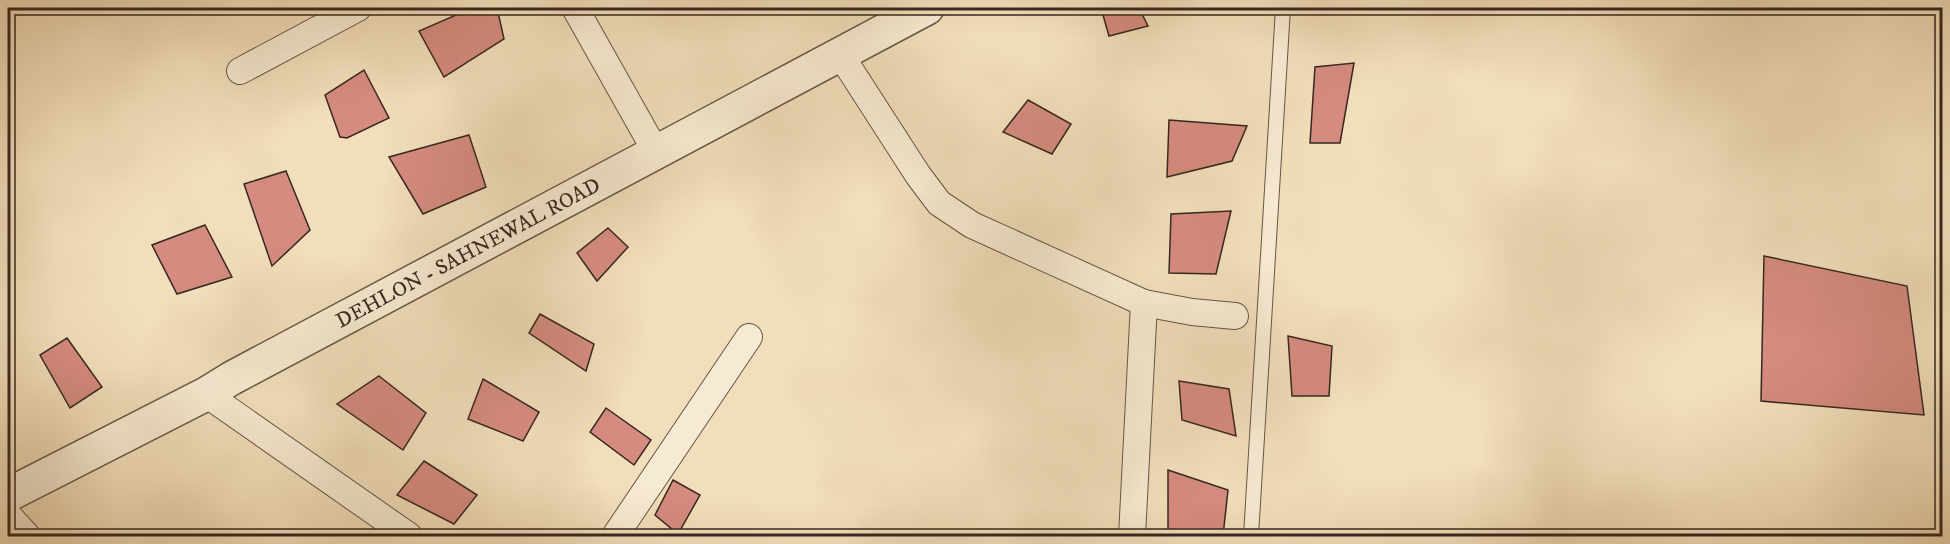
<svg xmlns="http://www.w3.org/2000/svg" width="1950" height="544" font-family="'IM FELL DW Pica',serif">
<rect width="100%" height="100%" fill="#f2deba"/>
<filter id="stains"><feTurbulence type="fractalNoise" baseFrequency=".00333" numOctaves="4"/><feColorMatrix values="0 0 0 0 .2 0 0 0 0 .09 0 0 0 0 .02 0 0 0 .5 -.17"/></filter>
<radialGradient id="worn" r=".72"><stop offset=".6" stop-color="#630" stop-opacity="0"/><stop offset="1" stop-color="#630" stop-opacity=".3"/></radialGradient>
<g fill="#d58b7f" stroke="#362821" stroke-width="1.5">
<path d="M472,8H497L504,39L444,77L419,31Z"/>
<path d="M1101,8H1139L1148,26L1109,36Z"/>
<path d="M1354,63L1340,143H1310L1315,67Z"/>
<path d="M364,70L389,118L347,138L340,137L325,95Z"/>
<path d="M1028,100L1071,124L1052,154L1003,132Z"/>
<path d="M1169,120L1247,126L1232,161L1167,177Z"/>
<path d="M469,135L486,187L423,214L389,157Z"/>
<path d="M286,171L310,230L272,266L244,184Z"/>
<path d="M1231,211L1216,274L1169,273L1171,214Z"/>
<path d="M205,225L232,277L177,294L152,245Z"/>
<path d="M608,228L628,247L597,281L577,253Z"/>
<path d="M1764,256L1907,286L1924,415L1761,401Z"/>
<path d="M540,314L594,344L586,371L529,333Z"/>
<path d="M1288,336L1332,346L1329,396H1292Z"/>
<path d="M67,338L102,387L70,408L40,355Z"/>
<path d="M379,376L426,413L403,450L337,404Z"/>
<path d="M483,379L539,412L523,441L468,419Z"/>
<path d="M1179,381L1229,389L1236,436L1182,420Z"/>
<path d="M606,408L651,440L634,465L590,432Z"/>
<path d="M424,461L477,495L454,524L397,495Z"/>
<path d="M1168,470L1228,490L1223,536H1168Z"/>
<path d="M673,480L700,495L678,534L655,515Z"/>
</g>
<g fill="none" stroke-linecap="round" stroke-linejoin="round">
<g stroke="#655647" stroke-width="16">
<path id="service" d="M1251,536L1283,8"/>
</g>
<g stroke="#655647" stroke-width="28">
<g id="minor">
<path d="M575,8L656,152"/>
<path d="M840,54L918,175L939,203L972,225L1144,303L1192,312L1235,316"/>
<path d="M240,71L358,8"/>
<path d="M206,394L409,536"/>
<path d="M8,515L27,536"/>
<path d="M615,536L749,337"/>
<path d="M1132,536L1144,303"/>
</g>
</g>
<g stroke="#655647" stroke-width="36">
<g id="tertiary">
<path id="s1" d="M8,495L206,394L232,378L927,8"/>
</g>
</g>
<use href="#service" stroke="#f7ead2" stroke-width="14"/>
<use href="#minor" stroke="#f7ead2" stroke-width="26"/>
<use href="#tertiary" stroke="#f7ead2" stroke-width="33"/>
</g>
<g text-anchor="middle" stroke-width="4.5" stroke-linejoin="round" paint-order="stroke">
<g font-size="21" fill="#362821" stroke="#f7ead2">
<text dy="7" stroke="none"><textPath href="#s1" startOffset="520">DEHLON - SAHNEWAL ROAD</textPath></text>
</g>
</g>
<rect width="1950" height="544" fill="none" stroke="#f2deba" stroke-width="30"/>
<rect x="9" y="9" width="1932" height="526" fill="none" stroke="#362821" stroke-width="3"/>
<rect x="15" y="15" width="1920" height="514" fill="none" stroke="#362821" stroke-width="1.5"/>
<rect width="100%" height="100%" filter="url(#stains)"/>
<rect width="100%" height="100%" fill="url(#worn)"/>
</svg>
